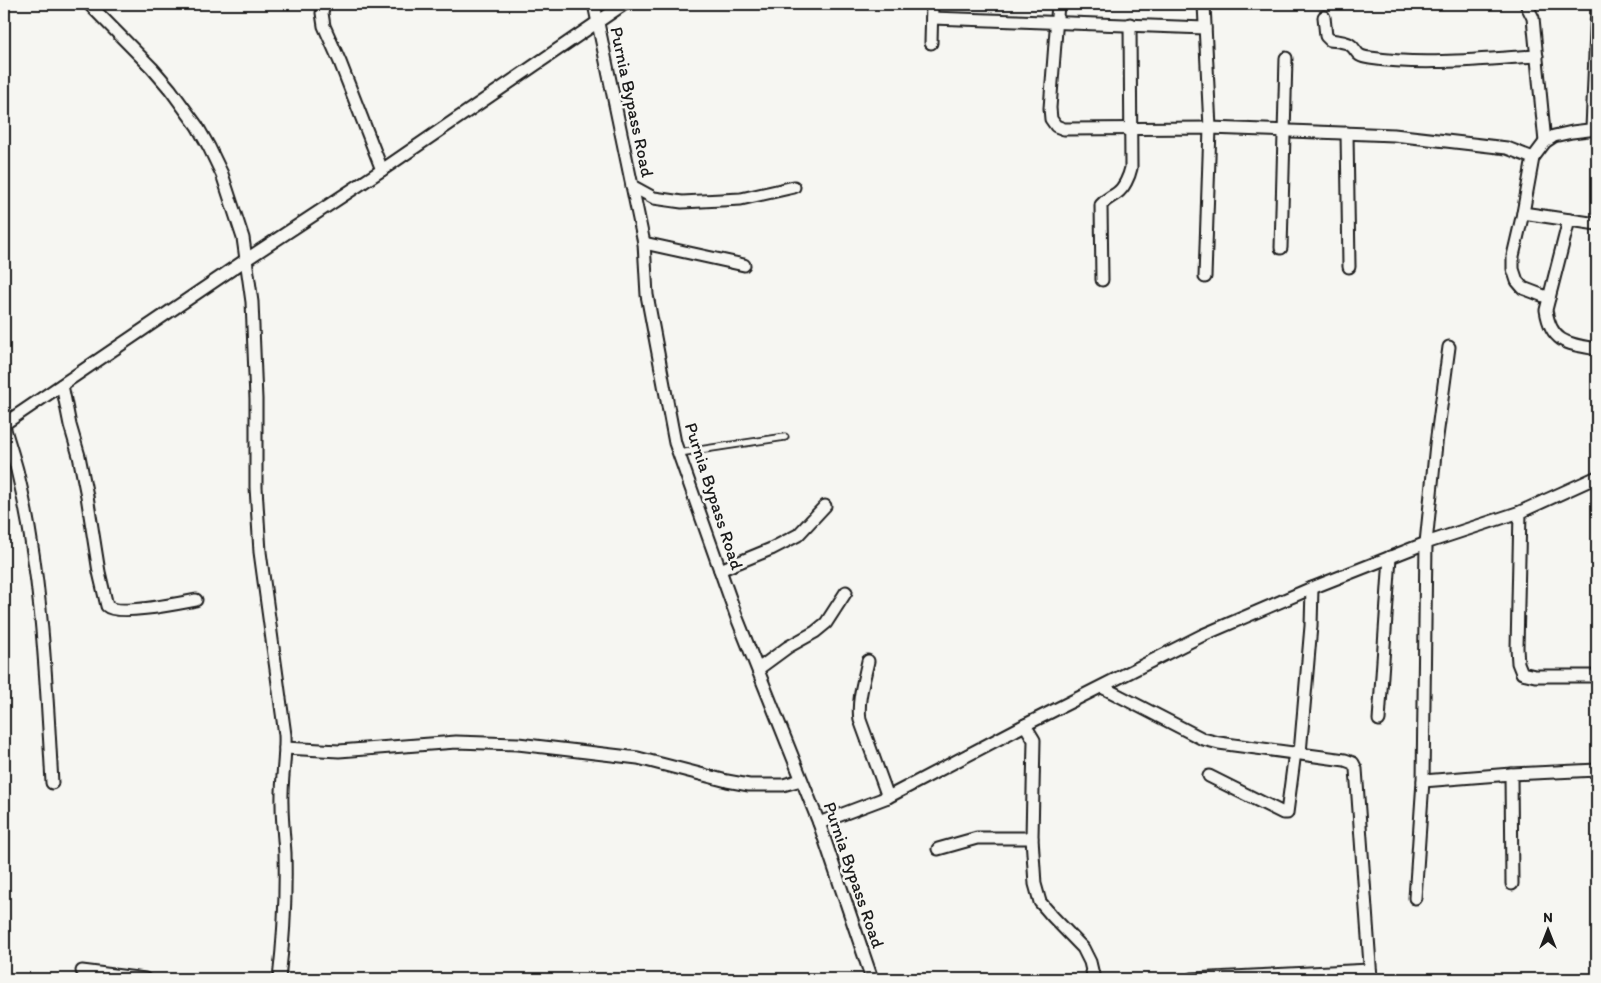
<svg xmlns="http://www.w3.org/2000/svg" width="1601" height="983" font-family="Itim,sans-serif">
<rect width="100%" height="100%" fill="#f6f6f2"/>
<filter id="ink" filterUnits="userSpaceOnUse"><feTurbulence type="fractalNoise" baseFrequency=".02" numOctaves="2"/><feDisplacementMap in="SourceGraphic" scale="10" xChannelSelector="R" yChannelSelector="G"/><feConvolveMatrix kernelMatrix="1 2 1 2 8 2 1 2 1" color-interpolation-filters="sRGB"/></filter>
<g filter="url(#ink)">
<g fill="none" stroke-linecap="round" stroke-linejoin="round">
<g stroke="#1c1c1c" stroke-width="9">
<path id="service" d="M679,453L785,437"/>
</g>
<g stroke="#1c1c1c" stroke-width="15">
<g id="minor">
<path d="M89,4L152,68L170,89L197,126L209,147L222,174L243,238L252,302L256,399V487L260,552L285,735C286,758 281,781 282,804C282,820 284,837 285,853C286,895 284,937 279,979"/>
<path d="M324,4L322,13L324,26L340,62L382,170"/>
<path d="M594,4L644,243L647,295L675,443L737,618L819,823L872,979"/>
<path d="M1058,4L1050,108L1051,119L1056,126L1064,129L1210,128L1394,135L1507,148L1533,158"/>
<path d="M1204,4L1210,128L1205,277"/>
<path d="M1526,4L1533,18L1545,142"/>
<path d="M1324,17L1326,36L1330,40C1336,41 1343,41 1349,44C1359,50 1353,56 1370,58C1425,66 1482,59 1537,56"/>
<path d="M932,18L1205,28"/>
<path d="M931,43L932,4"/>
<path d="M1592,129L1597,4"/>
<path d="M1347,133L1349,267"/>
<path d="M632,186L654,198L682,202L741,199L794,187"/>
<path d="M1523,213L1597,224"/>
<path d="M1569,220L1546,310C1551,343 1568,344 1597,349"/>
<path d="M644,243L744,265"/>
<path d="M1281,248L1286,58"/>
<path d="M1102,280L1101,205C1107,198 1110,198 1117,193C1124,188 1129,177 1131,168L1130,24"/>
<path d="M1549,298L1523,288L1517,281L1513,269V256L1523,213L1533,158L1545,142L1554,136L1572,132L1597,129"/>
<path d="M62,385L70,425L79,456L87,496L99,572L107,606C117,616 180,603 196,600"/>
<path d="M4,424L247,259L382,170L624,4"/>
<path d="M4,426C8,440 13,455 17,470C42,572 46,678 52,783"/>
<path d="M1520,512L1517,648L1518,663L1522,673L1535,676H1597"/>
<path d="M720,570L771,549L798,535L825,506"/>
<path d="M868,661C864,680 857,701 860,720L888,797"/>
<path d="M758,669L788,647L815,632L826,623L846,592"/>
<path d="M1102,687L1203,739L1219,743L1345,760L1353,763L1356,769L1371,979"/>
<path d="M1379,720L1390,557"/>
<path d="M1025,725L1034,740L1032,838L1035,884L1040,902L1053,917L1083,948L1090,962L1094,979"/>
<path d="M285,748L339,751L456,742L518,744L638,758L727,781L749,785H783L801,780"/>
<path d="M1300,753L1311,626L1312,588"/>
<path d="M1511,774L1512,884"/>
<path d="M1209,776L1283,813H1287L1295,752"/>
<path d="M1423,781L1511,774L1597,770"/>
<path d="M819,823L888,797L1025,725L1203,635L1312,588L1426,543L1520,512L1597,477"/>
<path d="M938,849L977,838H1032"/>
<path d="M1415,898L1423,781L1426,543L1436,444L1449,347"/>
<path d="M82,971L145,979"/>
<path d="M1192,979L1370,970"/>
</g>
</g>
<use href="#service" stroke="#f6f6f2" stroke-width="5.5"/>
<use href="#minor" stroke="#f6f6f2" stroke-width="11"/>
</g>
</g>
<g text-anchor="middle" stroke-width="5" stroke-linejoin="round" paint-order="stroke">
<g font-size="18" fill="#1c1c1c" stroke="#f6f6f2">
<text transform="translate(632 102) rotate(78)" y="6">Purnia Bypass Road</text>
<text transform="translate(714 496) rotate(72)" y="6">Purnia Bypass Road</text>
<text transform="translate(854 875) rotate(71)" y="6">Purnia Bypass Road</text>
</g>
</g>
<rect width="1601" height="983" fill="none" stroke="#f6f6f2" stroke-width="20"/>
<rect x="10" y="10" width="1581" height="963" fill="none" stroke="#1c1c1c" stroke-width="2" filter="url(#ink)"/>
<g transform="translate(1548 930)" stroke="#f6f6f2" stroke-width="4" paint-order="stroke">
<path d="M0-4L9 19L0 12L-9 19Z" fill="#1c1c1c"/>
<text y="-8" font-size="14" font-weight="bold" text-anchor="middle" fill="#1c1c1c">N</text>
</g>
</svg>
